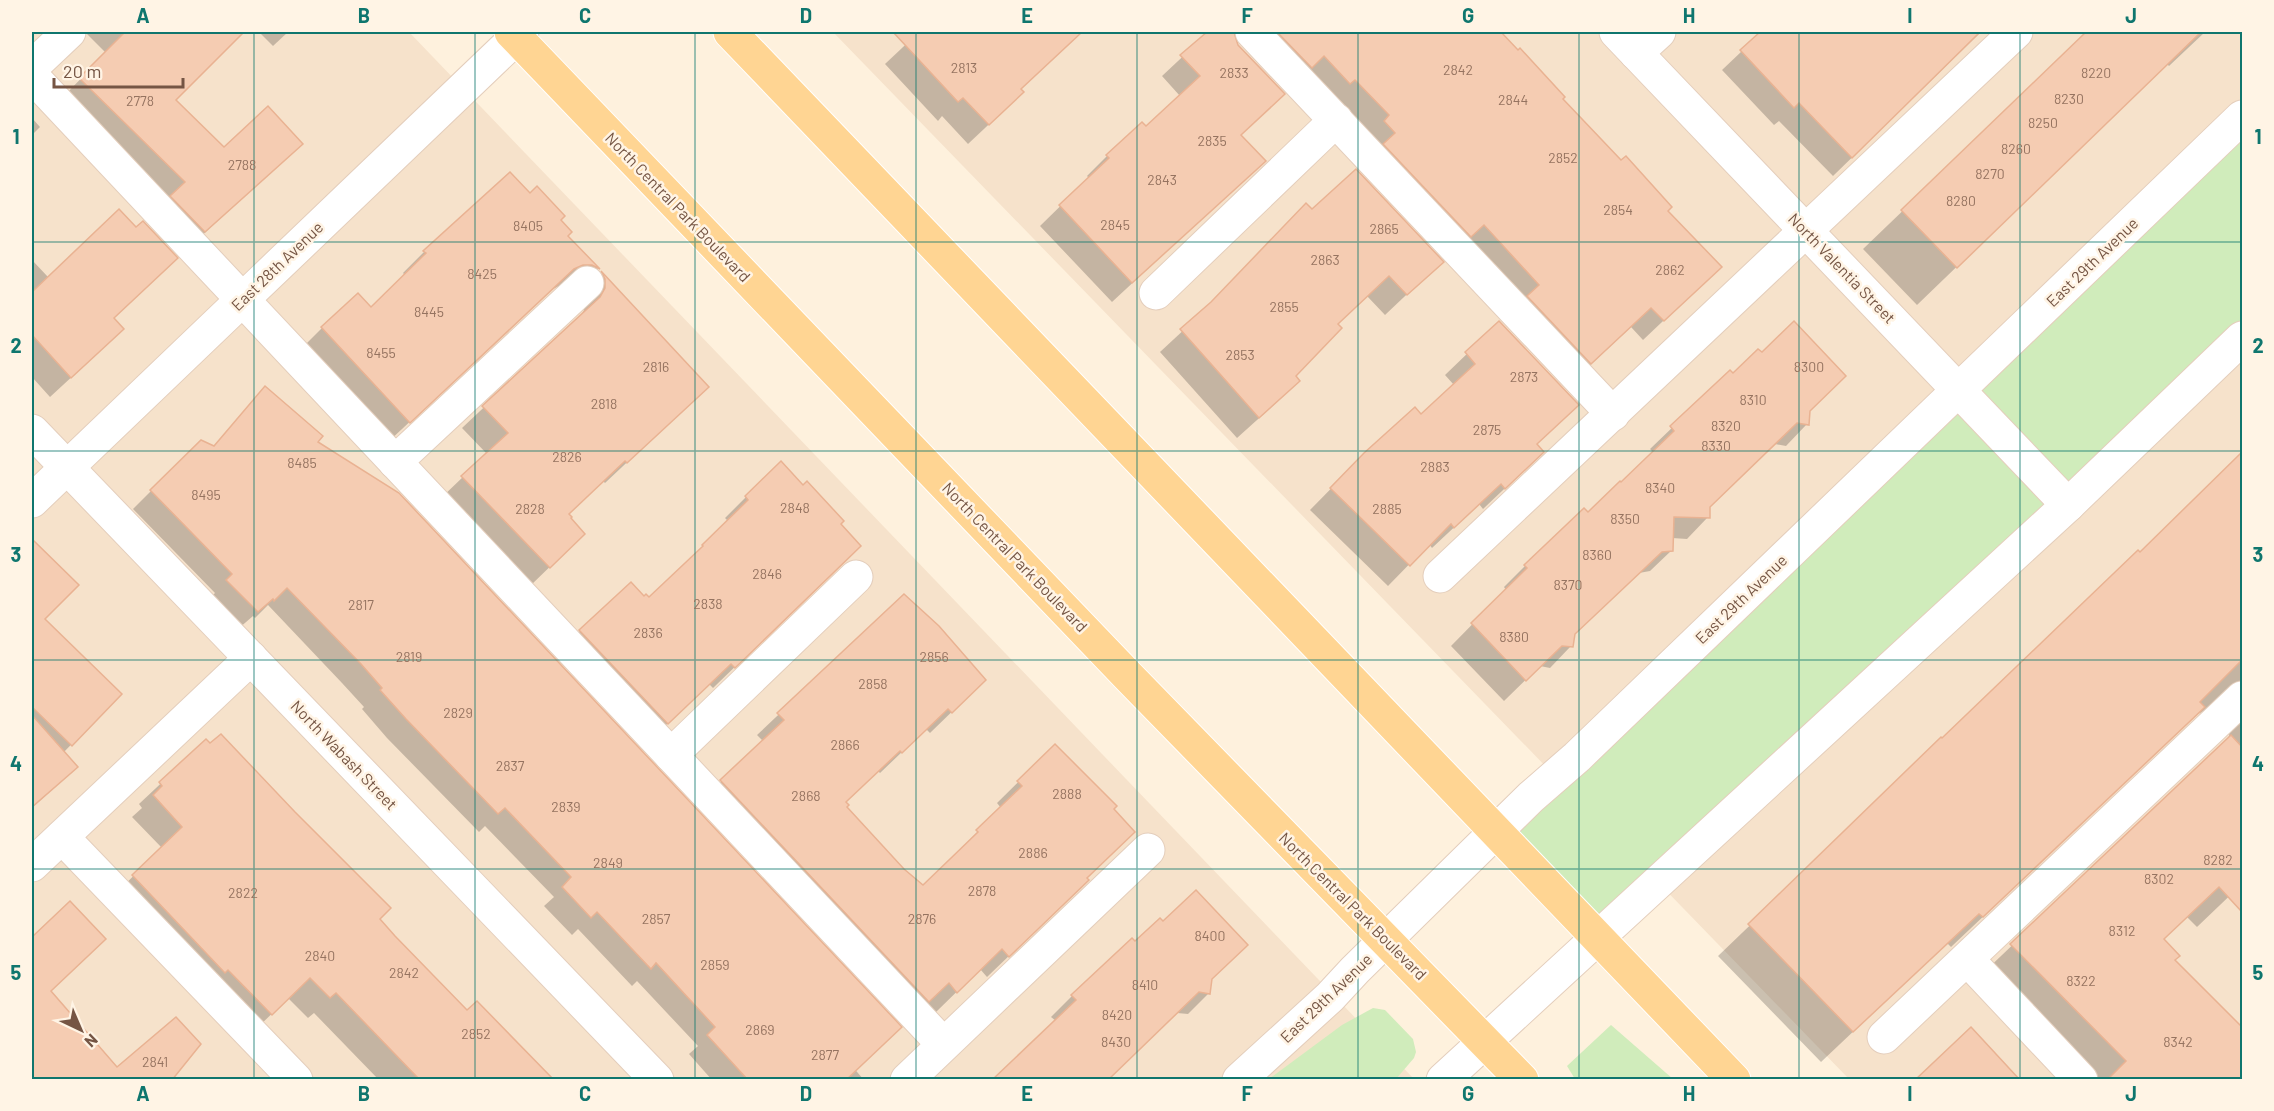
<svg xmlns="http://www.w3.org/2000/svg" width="2274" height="1111" font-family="Barlow,sans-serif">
<rect width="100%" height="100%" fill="#fef1dd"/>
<g fill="#f6e2cb">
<path d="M32,32H409L1414,1079H32Z"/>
<path d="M833,32H2242V1079H1849Z"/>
</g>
<g fill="#d0ecbb">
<path d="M2242,117V338L1597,937L1496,832Z"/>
<path d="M1373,1008L1385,1010L1413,1039L1416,1052L1414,1058L1396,1079H1269L1342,1025Z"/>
<path d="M1611,1025L1673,1079H1575L1567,1066Z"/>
</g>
<g fill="#0003">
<path d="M85,32H242L173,100L224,149L301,144L184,252L60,100L106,53Z"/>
<path d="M259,32H288L273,46Z"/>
<path d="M919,32H1069L1002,112L968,144L942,116L938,121L885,64Z"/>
<path d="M1209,32H1499L1666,211L1700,286L1643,340L1631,327L1571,383L1238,34L1232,33L1240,135L1264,161L1112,302L1040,226L1089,178L1087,176L1107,156L1145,128L1180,96L1162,76Z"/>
<path d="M1762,32H1981L1833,176L1779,121L1774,125L1722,70Z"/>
<path d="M2089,32H2205L2169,66L2167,64L1917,305L1863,249Z"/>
<path d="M32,118L40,127L32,135Z"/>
<path d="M510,174L529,195L559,220L566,236L598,269L577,290L561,285L551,290L387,443L301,349L322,328L371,309L405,275L403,273L424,252Z"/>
<path d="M1312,211L1441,262L1385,315L1367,296L1336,325L1294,376L1277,402L1237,438L1160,352Z"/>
<path d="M32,260L48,277L113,319L102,349L50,397L32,377Z"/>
<path d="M601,273L707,387L605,483L603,481L568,514L562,555L528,588L441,498L487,454L462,428L581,316L584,310L585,301L581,294Z"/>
<path d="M1499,323L1535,445L1521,473L1483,509L1479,504L1432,548L1429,544L1388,586L1310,510L1365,454L1421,416L1454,385L1445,375Z"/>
<path d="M1730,372L1808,412L1807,424L1786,446L1775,444L1708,507V517L1687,539L1672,538V550L1650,571L1639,573L1573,635L1571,646L1550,668L1540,666L1504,701L1451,646L1506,590L1504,587L1525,566L1621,485L1654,453L1650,449Z"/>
<path d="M265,388L315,442L864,1080H712L689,1054L698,1046L637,981L632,986L578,929L572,935L544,906L554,897L485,826L479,832L387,738L362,709L364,707L342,683L268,605L255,618L253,616L238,629L208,600L215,593L133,509L151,491L213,447Z"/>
<path d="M2242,454V884L2197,927L2187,917L2163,940L2173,960L2242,1029V1080H2083L1980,976L2227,740L2229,736L2230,726L2206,710L2196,715L1951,947L1947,943L1821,1062L1718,956Z"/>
<path d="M746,497L839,524L838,567L713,688L709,684L646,744L559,652L580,631L644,598L649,600L728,521L725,518Z"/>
<path d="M44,553L43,619L120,694L63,753L76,767L32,808V566Z"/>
<path d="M904,596L963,701L930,733L926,729L880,773L878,771L844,803L845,807L903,870L923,887L1001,808L997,803L1055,746L1086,878L1066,901L987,977L980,969L935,1013L700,802L763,741L757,735Z"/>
<path d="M206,741L467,1013L538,1080H379L314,1013L308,1018L288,998L250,1035L112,897L162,848L132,817L142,808L139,804Z"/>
<path d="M70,903L50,991L117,1069L171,1080H32V939Z"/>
<path d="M1210,980L1209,993L1188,1014L1177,1013L1110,1076V1080H994L1056,1021L1051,1017L1072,996Z"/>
</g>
<g fill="#f5ccb2" stroke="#e9b292" stroke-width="1.5">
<path d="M125,32H244L176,100L224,147L268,106L303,144L205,232L170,196L185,182L79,78Z"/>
<path d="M893,32H1082L1021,89L1024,92L989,125L963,98L958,102Z"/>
<path d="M1207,32H1234L1238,45L1285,94L1241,135L1266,161L1132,283L1059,205L1109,158L1106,155L1142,122L1146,126L1200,76L1180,55Z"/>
<path d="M1277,32H1501L1518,50L1520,48L1565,97L1563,99L1621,160L1626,156L1672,207L1668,211L1722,267L1664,321L1651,308L1591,364L1527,296L1539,285L1484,225L1471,237L1383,144L1395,133L1384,121L1389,115L1355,80L1350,84L1324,56L1312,68Z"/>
<path d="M1760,32H1980L1852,158L1799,103L1794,108L1740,50Z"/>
<path d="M2086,32H2201L1957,268L1901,210Z"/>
<path d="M1356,169L1444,262L1407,295L1389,276L1338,324L1342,328L1296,376L1300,381L1259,418L1180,329L1211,302L1306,203L1312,209Z"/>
<path d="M510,172L530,193L537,186L565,216L561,220L572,232L568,236L600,269L592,265H583L574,269L410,423L321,327L358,293L371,307L426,253L423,251Z"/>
<path d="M119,209L136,227L143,221L178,258L114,318L124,329L71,378L32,335V292Z"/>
<path d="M601,271L709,387L627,463L625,461L569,514L572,517L571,518L585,534L550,568L461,476L508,433L482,406L600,297L605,288V279Z"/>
<path d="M1499,321L1579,405L1537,444L1544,452L1505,489L1501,484L1454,528L1451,524L1410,566L1330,488L1364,453L1415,407L1421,414L1475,364L1465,352Z"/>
<path d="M1794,321L1846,376L1810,411L1809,425L1797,423L1710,507V518L1674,517L1673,551L1662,552L1575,634L1573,647L1562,646L1526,681L1471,623L1527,568L1524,565L1584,508L1588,512L1620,481L1621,482L1674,431L1670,426L1730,370L1733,373L1758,349L1762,352Z"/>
<path d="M265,386L323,436L318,442L399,493L902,1027L846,1080H748L707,1035L715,1027L656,963L651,969L597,912L591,918L562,887L571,877L505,808L498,814L406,719L380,690L382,688L361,664L287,588L274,601L273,599L258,612L226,580L232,574L150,490L201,440L214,446Z"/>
<path d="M2242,452V660L2200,702L2205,707L1983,917L1979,914L1853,1032L1748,924L1941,737L1942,738L2138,550L2140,552Z"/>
<path d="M781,461L803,485L807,481L844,521L841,524L861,546L735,668L731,664L668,724L579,630L631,582L644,596L646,594L649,597L703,546L702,545L748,500L745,496Z"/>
<path d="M32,539L79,585L45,619L122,694L72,746L32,707Z"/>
<path d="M904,594L939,626L986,680L952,713L948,709L902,753L900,751L846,802L849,805L847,807L904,869L923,885L978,832L976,830L1022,786L1017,781L1055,744L1117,806L1114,809L1135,832L1087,878L1089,880L1009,957L1002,949L957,993L949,983L929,1002L720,780L784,720L777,713Z"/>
<path d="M32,715L78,767L32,807Z"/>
<path d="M221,734L295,812L391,908L380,919L395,936L467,1010L477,1001L554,1080H420L336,993L330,998L310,978L272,1015L228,970L225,973L132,875L182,827L153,795L162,786L159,782L206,739L210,743Z"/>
<path d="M2231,735L2242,747V912L2219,887L2164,939L2180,956L2175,960L2242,1027V1080H2107L2126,1061L2010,944Z"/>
<path d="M1196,890L1248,945L1212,979L1210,994L1199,992L1108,1080H992L1076,1000L1071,995L1132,938L1135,941L1160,918L1163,921Z"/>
<path d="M70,901L106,939L51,991L117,1067L176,1017L201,1044L172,1080H32V937Z"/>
<path d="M1971,1027L2020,1080H1915Z"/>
</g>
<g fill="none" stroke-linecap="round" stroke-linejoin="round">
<g stroke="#e4cebc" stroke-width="35">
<g id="minor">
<path d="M1252,32L1613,414"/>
<path d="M1616,32L2068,505"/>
<path d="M1636,53L1659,32"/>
<path d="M32,67L69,32"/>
<path d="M32,76L943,1044"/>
<path d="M1156,293L1336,120"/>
<path d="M32,431L657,1080"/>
<path d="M395,462L587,283"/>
<path d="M32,501L522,32"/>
<path d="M1440,576L2016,32"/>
<path d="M671,755L856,577"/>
<path d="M62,837L296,1080"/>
<path d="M32,865L251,658"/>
<path d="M1967,959L2081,1080"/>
<path d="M1884,1037L2242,698"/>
<path d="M907,1080L1148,850"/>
<path d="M1239,1080L1330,997L1355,970L1531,797L1577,757L2242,117"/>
<path d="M1443,1080L2068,505L2242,338"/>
</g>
</g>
<g stroke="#fff" stroke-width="35">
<g id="major">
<path d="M511,32L1128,676L1522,1080"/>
<path d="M730,32L1734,1080"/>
</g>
</g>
<use href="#minor" stroke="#fff" stroke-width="33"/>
<use href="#major" stroke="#ffd593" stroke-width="33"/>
</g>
<path fill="none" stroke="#0f766e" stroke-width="1.5" stroke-opacity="0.55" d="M254,32V1080M475,32V1080M695,32V1080M916,32V1080M1137,32V1080M1358,32V1080M1579,32V1080M1799,32V1080M2020,32V1080M32,242H2242M32,451H2242M32,660H2242M32,869H2242"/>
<g text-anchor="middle" stroke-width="5" stroke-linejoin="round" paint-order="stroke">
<g font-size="14" fill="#957360">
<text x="964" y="73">2813</text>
<text x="1458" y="75">2842</text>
<text x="1234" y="78">2833</text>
<text x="2096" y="78">8220</text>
<text x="2069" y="104">8230</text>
<text x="1513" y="105">2844</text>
<text x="140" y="106">2778</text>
<text x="2043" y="128">8250</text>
<text x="1212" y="146">2835</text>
<text x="2016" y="154">8260</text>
<text x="1563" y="163">2852</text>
<text x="242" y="170">2788</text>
<text x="1990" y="179">8270</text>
<text x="1162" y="185">2843</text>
<text x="1961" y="206">8280</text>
<text x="1618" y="215">2854</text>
<text x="1115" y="230">2845</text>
<text x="528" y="231">8405</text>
<text x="1384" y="234">2865</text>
<text x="1325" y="265">2863</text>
<text x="1670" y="275">2862</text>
<text x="482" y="279">8425</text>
<text x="1284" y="312">2855</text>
<text x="429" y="317">8445</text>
<text x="381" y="358">8455</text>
<text x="1240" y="360">2853</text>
<text x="656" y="372">2816</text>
<text x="1809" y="372">8300</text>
<text x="1524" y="382">2873</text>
<text x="1753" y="405">8310</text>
<text x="604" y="409">2818</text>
<text x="1726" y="431">8320</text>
<text x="1487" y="435">2875</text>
<text x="1716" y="451">8330</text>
<text x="567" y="462">2826</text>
<text x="302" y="468">8485</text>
<text x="1435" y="472">2883</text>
<text x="1660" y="493">8340</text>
<text x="206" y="500">8495</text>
<text x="795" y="513">2848</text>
<text x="530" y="514">2828</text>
<text x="1387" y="514">2885</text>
<text x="1625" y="524">8350</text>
<text x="1597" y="560">8360</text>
<text x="767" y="579">2846</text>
<text x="1568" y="590">8370</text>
<text x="708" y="609">2838</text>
<text x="361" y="610">2817</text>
<text x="648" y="638">2836</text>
<text x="1514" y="642">8380</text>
<text x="409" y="662">2819</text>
<text x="934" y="662">2856</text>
<text x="873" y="689">2858</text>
<text x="458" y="718">2829</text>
<text x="845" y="750">2866</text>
<text x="510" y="771">2837</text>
<text x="1067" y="799">2888</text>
<text x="806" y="801">2868</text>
<text x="566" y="812">2839</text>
<text x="1033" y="858">2886</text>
<text x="2218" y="865">8282</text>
<text x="608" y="868">2849</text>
<text x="2159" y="884">8302</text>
<text x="982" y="896">2878</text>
<text x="243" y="898">2822</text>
<text x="656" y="924">2857</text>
<text x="922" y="924">2876</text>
<text x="2122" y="936">8312</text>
<text x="1210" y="941">8400</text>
<text x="320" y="961">2840</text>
<text x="715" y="970">2859</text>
<text x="404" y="978">2842</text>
<text x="2081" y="986">8322</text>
<text x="1145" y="990">8410</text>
<text x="1117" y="1020">8420</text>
<text x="760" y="1035">2869</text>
<text x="476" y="1039">2852</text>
<text x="1116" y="1047">8430</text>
<text x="2178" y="1047">8342</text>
<text x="825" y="1060">2877</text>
<text x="155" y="1067">2841</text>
</g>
<g font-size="16" fill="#755544" stroke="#fff4e5">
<text transform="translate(678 207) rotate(46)" y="6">North Central Park Boulevard</text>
<text transform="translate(2092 262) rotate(-44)" y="6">East 29th Avenue</text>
<text transform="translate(277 266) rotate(-44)" y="6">East 28th Avenue</text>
<text transform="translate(1842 268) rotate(46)" y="6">North Valentia Street</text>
<text transform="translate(1015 557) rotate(46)" y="6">North Central Park Boulevard</text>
<text transform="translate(1741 599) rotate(-44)" y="6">East 29th Avenue</text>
<text transform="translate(344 755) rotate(46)" y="6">North Wabash Street</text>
<text transform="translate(1353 906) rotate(45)" y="6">North Central Park Boulevard</text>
<text transform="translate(1326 998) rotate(-44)" y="6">East 29th Avenue</text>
</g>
</g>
<rect width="2274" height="1111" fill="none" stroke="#fff4e5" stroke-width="66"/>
<g transform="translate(81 1030) rotate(136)" stroke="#fff4e5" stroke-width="4.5" paint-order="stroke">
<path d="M0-4.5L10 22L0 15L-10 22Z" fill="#755544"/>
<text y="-9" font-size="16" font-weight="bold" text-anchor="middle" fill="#755544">N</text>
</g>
<path d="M54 78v9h129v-9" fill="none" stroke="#755544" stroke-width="3"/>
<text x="63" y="78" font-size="18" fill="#755544" stroke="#fff4e5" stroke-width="4.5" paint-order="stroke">20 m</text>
<rect x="33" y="33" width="2208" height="1045" fill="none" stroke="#0f766e" stroke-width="2"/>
<g font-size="20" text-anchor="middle" font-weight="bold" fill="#0f766e">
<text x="143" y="23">A</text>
<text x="364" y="23">B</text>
<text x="585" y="23">C</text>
<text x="806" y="23">D</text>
<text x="1027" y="23">E</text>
<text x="1247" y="23">F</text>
<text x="1468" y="23">G</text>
<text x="1689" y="23">H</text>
<text x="1910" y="23">I</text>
<text x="2131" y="23">J</text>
<text x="16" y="144">1</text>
<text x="2258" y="144">1</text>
<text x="16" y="353">2</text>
<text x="2258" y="353">2</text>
<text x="16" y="562">3</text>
<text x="2258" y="562">3</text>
<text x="16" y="771">4</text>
<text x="2258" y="771">4</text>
<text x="16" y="980">5</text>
<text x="2258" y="980">5</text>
<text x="143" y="1101">A</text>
<text x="364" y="1101">B</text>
<text x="585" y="1101">C</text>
<text x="806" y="1101">D</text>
<text x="1027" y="1101">E</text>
<text x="1247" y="1101">F</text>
<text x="1468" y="1101">G</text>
<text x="1689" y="1101">H</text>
<text x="1910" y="1101">I</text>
<text x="2131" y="1101">J</text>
</g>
</svg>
